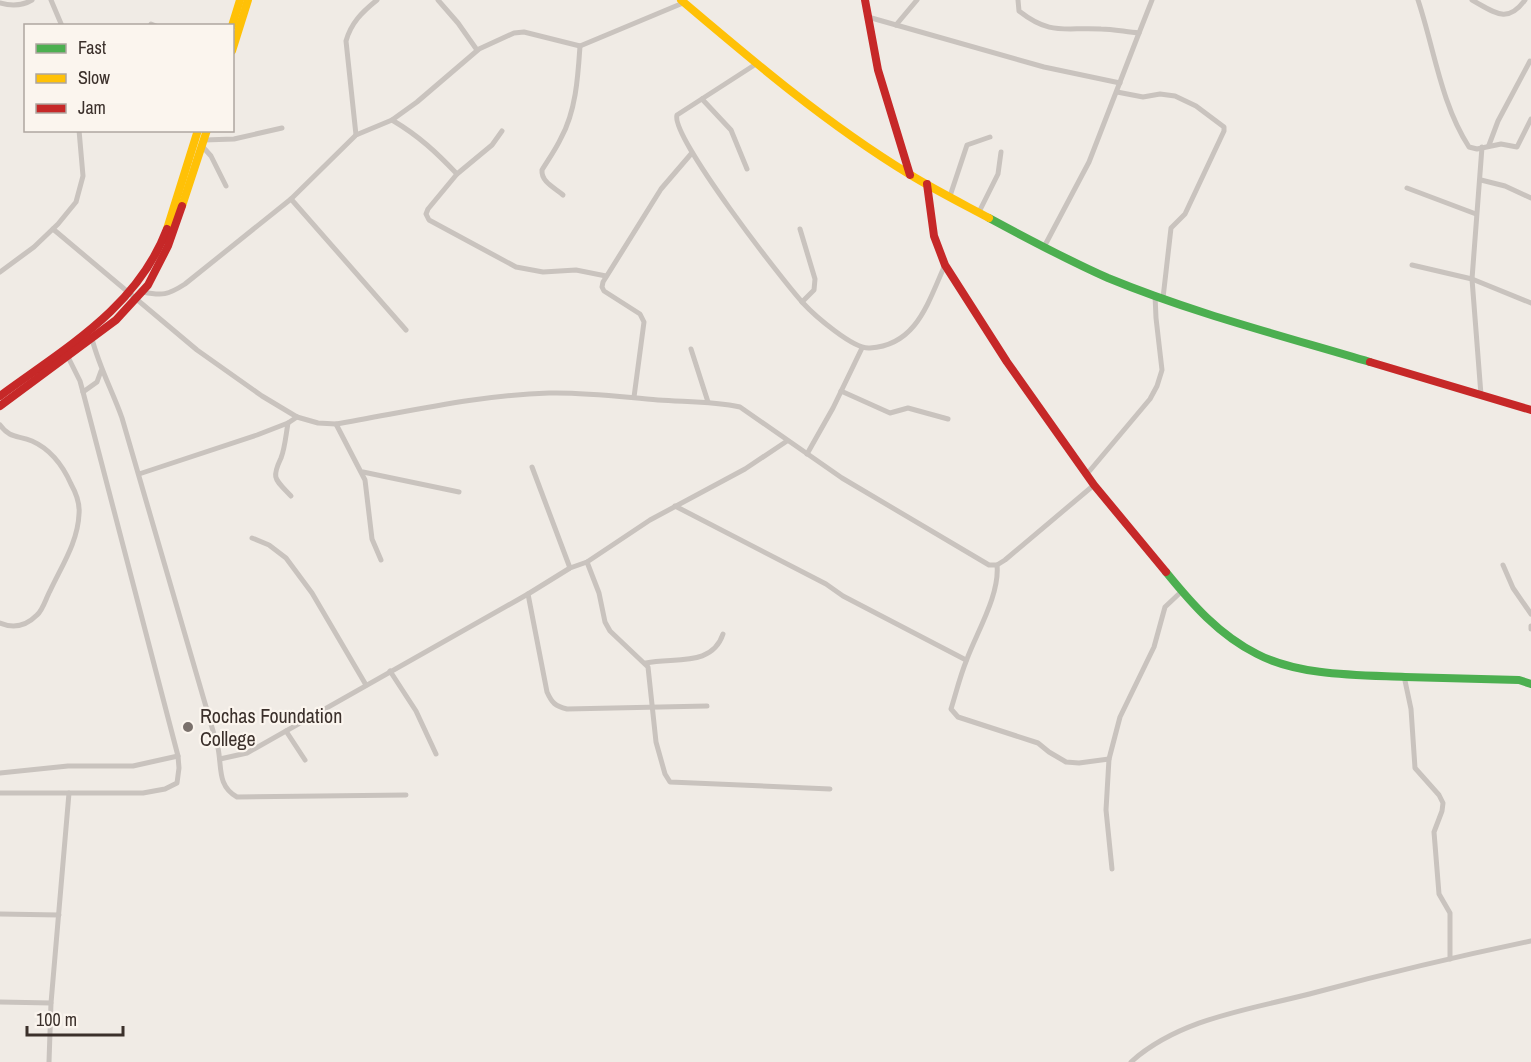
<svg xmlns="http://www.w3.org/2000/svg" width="1531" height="1062" font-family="'Archivo Narrow',sans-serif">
<rect width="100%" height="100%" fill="#f0ebe5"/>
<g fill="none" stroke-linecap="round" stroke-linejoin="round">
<g stroke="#c9c3be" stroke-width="5">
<path d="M51,0L62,26"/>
<path d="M438,0L458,23L477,50"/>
<path d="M1018,0L1019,11C1051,36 1064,27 1101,29C1113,29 1126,32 1139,33L1089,162L1044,247"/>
<path d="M1418,0C1434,48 1441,104 1469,147L1477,149L1501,144L1517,147L1531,119"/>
<path d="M1472,0C1494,12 1507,25 1525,0"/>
<path d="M0,3C11,6 22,6 32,0"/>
<path d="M868,17L1044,67L1120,83"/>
<path d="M151,24L156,26"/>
<path d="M896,25L917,0"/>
<path d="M1139,33L1152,0"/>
<path d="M756,64L677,115C670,136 783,281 803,303C814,315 854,350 870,348C917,345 928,302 945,265"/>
<path d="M1117,92L1143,97L1160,94L1175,96L1196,106L1224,127V131L1185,214L1171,228L1163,298"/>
<path d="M702,99L731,130L747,169"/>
<path d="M392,120C419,136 436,152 457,174"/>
<path d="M502,131L492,145L457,174L428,209L426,214L429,220L516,267L543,272L576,270L606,276"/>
<path d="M356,135L346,41C351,23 362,12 377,0"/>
<path d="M204,140L234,139L282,128"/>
<path d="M1489,145L1498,121L1530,61"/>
<path d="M202,146L211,156L226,186"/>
<path d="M1481,180L1505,186L1531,198"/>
<path d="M1407,188L1476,214"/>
<path d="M563,195C555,188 541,182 542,170C548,160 556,149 561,138C576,111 578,76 580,46"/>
<path d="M950,196L967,145L990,137"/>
<path d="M291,199L406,330"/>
<path d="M979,212L998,174L1001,152"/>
<path d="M53,229L197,350L262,396L297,417L318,423L336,424C407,412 477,395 549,393C586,392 622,397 658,400C686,402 713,401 740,407L842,478L989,565H997L1005,560L1094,485"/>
<path d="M800,229L815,279L814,290L802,302"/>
<path d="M1412,265L1472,279L1531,303"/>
<path d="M0,272L34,247L58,224L76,202L83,176L79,130"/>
<path d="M143,292C162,296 168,295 185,284L291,199L356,135L392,120L417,102L479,49L514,33L524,32L580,46L683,3"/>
<path d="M92,339C100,369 112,390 122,418L218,748C222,767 217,786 237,797L406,795"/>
<path d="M691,349L708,402"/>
<path d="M841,391L890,413L908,408L948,419"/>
<path d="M83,392L97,382L101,371"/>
<path d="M1481,395L1472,279L1482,147"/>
<path d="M634,397L644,322L640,314L604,291L602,287L603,282L661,189L691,154"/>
<path d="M288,423C286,434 285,448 281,458C271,479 275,479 291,496"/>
<path d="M336,424L365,480L372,539L381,560"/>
<path d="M0,425C10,439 18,435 32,441C50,449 63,466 71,484C76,493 80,504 79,514C78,542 61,567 50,591C46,598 43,610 37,615C26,626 14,629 0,623"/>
<path d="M807,454L833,408L862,348"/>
<path d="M532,467L570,568"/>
<path d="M363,472L459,492"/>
<path d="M139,474L257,435L288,423L297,417"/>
<path d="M1087,474L1150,399L1157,386L1162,370L1156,318L1155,295"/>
<path d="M675,506L826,584L843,596L966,660"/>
<path d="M252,538L269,545L286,558L312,593L366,685"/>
<path d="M587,562L599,593L605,622L610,631L648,667L656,742L665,774L670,782L830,789"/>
<path d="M997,565C1000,594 977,632 967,659C960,676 956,693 951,709L958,717L1038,743L1049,752L1066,762L1079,763L1109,759"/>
<path d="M1503,565L1513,588L1531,614"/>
<path d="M528,594L547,692C552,703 555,706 567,709L707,706"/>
<path d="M1531,626V629"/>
<path d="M646,663C675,657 712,667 723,634"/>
<path d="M390,671L416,711L436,754"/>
<path d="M1404,676L1411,709L1415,768L1439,795L1443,803L1442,811L1434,832L1439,894L1450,913V959"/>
<path d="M286,731L305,760"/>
<path d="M220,759L247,753L528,594L570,568L587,562L650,520L745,469L787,441"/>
<path d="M0,773L68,766H133L178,756"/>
<path d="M0,793H143L165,789L177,783L179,768L178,756L83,392L80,381L68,357"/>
<path d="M1112,869L1106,810L1109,759L1120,717L1154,647L1165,607L1182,591"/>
<path d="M0,914L59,915"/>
<path d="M0,1002L51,1003"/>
<path d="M49,1062L51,1003L69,793"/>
<path d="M1131,1062C1181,1017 1254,1009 1317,992C1388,973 1459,956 1531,941"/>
</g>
<g stroke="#4caf50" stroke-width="8">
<path d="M989,218C1028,239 1067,260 1108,278C1193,313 1283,336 1370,362"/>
<path d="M1166,572C1192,604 1219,635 1257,654C1299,676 1358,675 1405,677C1443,678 1481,679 1519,680L1531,684"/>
</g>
<g stroke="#ffc107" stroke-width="8">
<path d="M681,0C754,62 827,124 909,174C935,190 963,204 989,218"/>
<path d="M232,26L240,0"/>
<path d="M232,51L248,0"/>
<path d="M182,206L207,130"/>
<path d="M167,229L198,130"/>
</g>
<g stroke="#c62828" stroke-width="8">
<path d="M865,0L878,70L910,175"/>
<path d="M927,184L934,236L945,265L1007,362L1094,485L1166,572"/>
<path d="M1370,362L1531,410"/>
<path d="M0,396C65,348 137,308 167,229"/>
<path d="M0,406L116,320L148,285L168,246L182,206"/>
</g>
</g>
<circle fill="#7a716c" stroke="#fbf5ee" stroke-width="2" cx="188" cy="727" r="6"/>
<g text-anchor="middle" stroke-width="4.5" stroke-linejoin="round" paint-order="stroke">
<g font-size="20" fill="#3b302b" stroke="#fbf5ee" text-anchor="start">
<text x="200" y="723">Rochas Foundation<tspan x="200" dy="23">College</tspan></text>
</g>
</g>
<rect x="24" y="24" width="210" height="108" fill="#fbf5ee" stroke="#aea6a0" stroke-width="1.5"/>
<rect x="36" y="44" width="30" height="9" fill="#4caf50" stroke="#aea6a0" stroke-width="1.5"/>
<text x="78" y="54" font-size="18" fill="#3b302b">Fast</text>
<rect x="36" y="74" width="30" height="9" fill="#ffc107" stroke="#aea6a0" stroke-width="1.5"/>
<text x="78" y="84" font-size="18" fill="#3b302b">Slow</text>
<rect x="36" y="104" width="30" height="9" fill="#c62828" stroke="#aea6a0" stroke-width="1.5"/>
<text x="78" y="114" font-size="18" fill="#3b302b">Jam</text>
<path d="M27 1026v9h96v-9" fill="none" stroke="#3b302b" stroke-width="3"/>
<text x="36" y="1026" font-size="18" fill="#3b302b" stroke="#fbf5ee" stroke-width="4.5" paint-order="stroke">100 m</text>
</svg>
